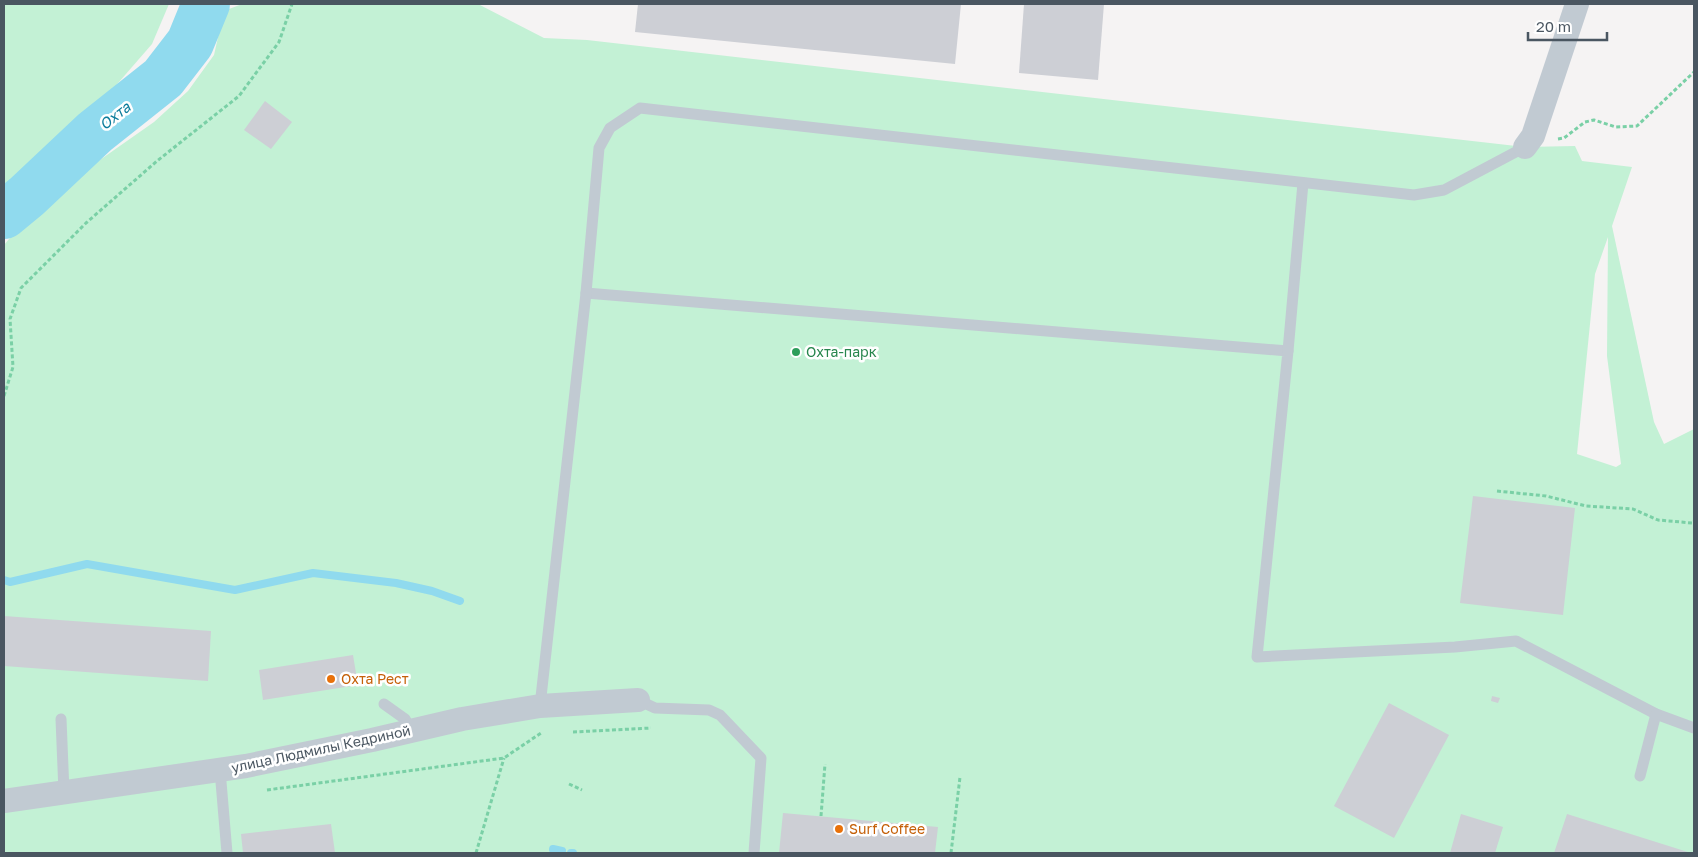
<svg xmlns="http://www.w3.org/2000/svg" width="1698" height="857" font-family="'Golos Text',sans-serif">
<rect width="100%" height="100%" fill="#f5f3f3"/>
<g fill="#c3f1d5" fill-rule="evenodd">
<path d="M4,4H169L152,44L92,113L4,195Z"/>
<path d="M242,4H478L544,38L587,40L1525,147L1575,146L1582,161L1632,167L1612,226L1654,422L1664,444L1694,429V853H4V245L40,202L154,122L188,91L214,55L224,11ZM1608,237L1607,356L1621,464L1616,467L1577,454L1595,274Z"/>
</g>
<g fill="none" stroke-linecap="round" stroke-linejoin="round">
<g stroke="#90daee" stroke-width="8">
<path d="M4,580L10,582L87,564L235,590L313,573L396,583L432,591L460,601"/>
<path d="M553,849L562,851"/>
<path d="M571,853H573"/>
</g>
<path stroke="#90daee" stroke-width="48" d="M4,215L27,196L95,132L163,78L190,43L206,4"/>
</g>
<g fill="#cdcfd5">
<path d="M638,4H961L955,64L635,32Z"/>
<path d="M1024,4H1104L1098,80L1019,73Z"/>
<path d="M265,101L292,122L271,149L244,130Z"/>
<path d="M1473,496L1575,508L1563,615L1460,603Z"/>
<path d="M4,616L211,631L208,681L4,666Z"/>
<path d="M353,655L358,685L263,700L259,670Z"/>
<path d="M1492,696L1500,698L1498,703L1491,701Z"/>
<path d="M1389,703L1449,735L1394,838L1334,806Z"/>
<path d="M783,813L938,827L935,853H779Z"/>
<path d="M1461,814L1503,827L1495,853H1450Z"/>
<path d="M1567,814L1691,853H1554Z"/>
<path d="M331,824L335,853H243L241,834Z"/>
</g>
<g fill="none" stroke-linecap="round" stroke-linejoin="round">
<g stroke="#7ad0a6" stroke-width="3" stroke-dasharray="4 2.5" stroke-linecap="butt">
<path d="M1558,139L1564,138L1585,122L1594,120L1616,127L1637,126L1694,72"/>
<path d="M4,396L13,367L10,319L21,288L86,223L157,161L239,96L279,42L292,4"/>
<path d="M1497,491L1546,496L1586,506L1633,509L1658,520L1692,523L1694,521"/>
<path d="M573,732L651,728"/>
<path d="M569,784L582,790"/>
<path d="M267,790L504,758L541,733"/>
<path d="M821,816L825,764"/>
<path d="M476,853L504,758"/>
<path d="M951,853L960,777"/>
</g>
<g stroke="#c1cad2" stroke-width="11">
<path d="M586,293L1288,351L1257,657L1455,647L1516,641L1656,714L1694,728"/>
<path d="M1288,351L1303,183"/>
<path d="M638,700L655,708L709,710L720,715L761,758L754,853"/>
<path d="M384,704L405,719L411,730"/>
<path d="M540,706L586,293L599,148L610,128L640,108L1414,195L1444,190L1525,147"/>
<path d="M61,719L64,792"/>
<path d="M220,770L227,853"/>
<path d="M1640,776L1656,714"/>
</g>
<g stroke="#c1cad2" stroke-width="24">
<path d="M1525,147L1533,136L1577,4"/>
<path d="M4,801L246,766L372,740L462,719L540,706L638,700"/>
</g>
</g>
<circle fill="#2e9e5b" stroke="#fff" stroke-width="2" cx="796" cy="352" r="5"/>
<g fill="#e8710a" stroke="#fff" stroke-width="2">
<circle cx="331" cy="679" r="5"/>
<circle cx="839" cy="829" r="5"/>
</g>
<g text-anchor="middle" stroke-width="5" stroke-linejoin="round" paint-order="stroke">
<g font-size="14" fill="#27864d" stroke="#fff" text-anchor="start">
<text x="806" y="357">Охта-парк</text>
</g>
<g font-size="14" fill="#c56008" stroke="#fff" text-anchor="start">
<text x="341" y="684">Охта Рест</text>
<text x="849" y="834">Surf Coffee</text>
</g>
<g font-size="14" fill="#4a5661" stroke="#fff">
<text transform="translate(321 749) rotate(-12)" y="5">улица Людмилы Кедриной</text>
</g>
<g font-size="15" font-style="italic" fill="#0c7c9b" stroke="#fff">
<text transform="translate(115 116) rotate(-38)" y="5">Охта</text>
</g>
</g>
<rect width="1698" height="857" fill="none" stroke="#4a5661" stroke-width="10"/>
<path d="M1528 32v8h79v-8" fill="none" stroke="#4a5661" stroke-width="2.5"/>
<text x="1536" y="32" font-size="15" fill="#4a5661" stroke="#ffffff" stroke-width="4" paint-order="stroke">20 m</text>
</svg>
